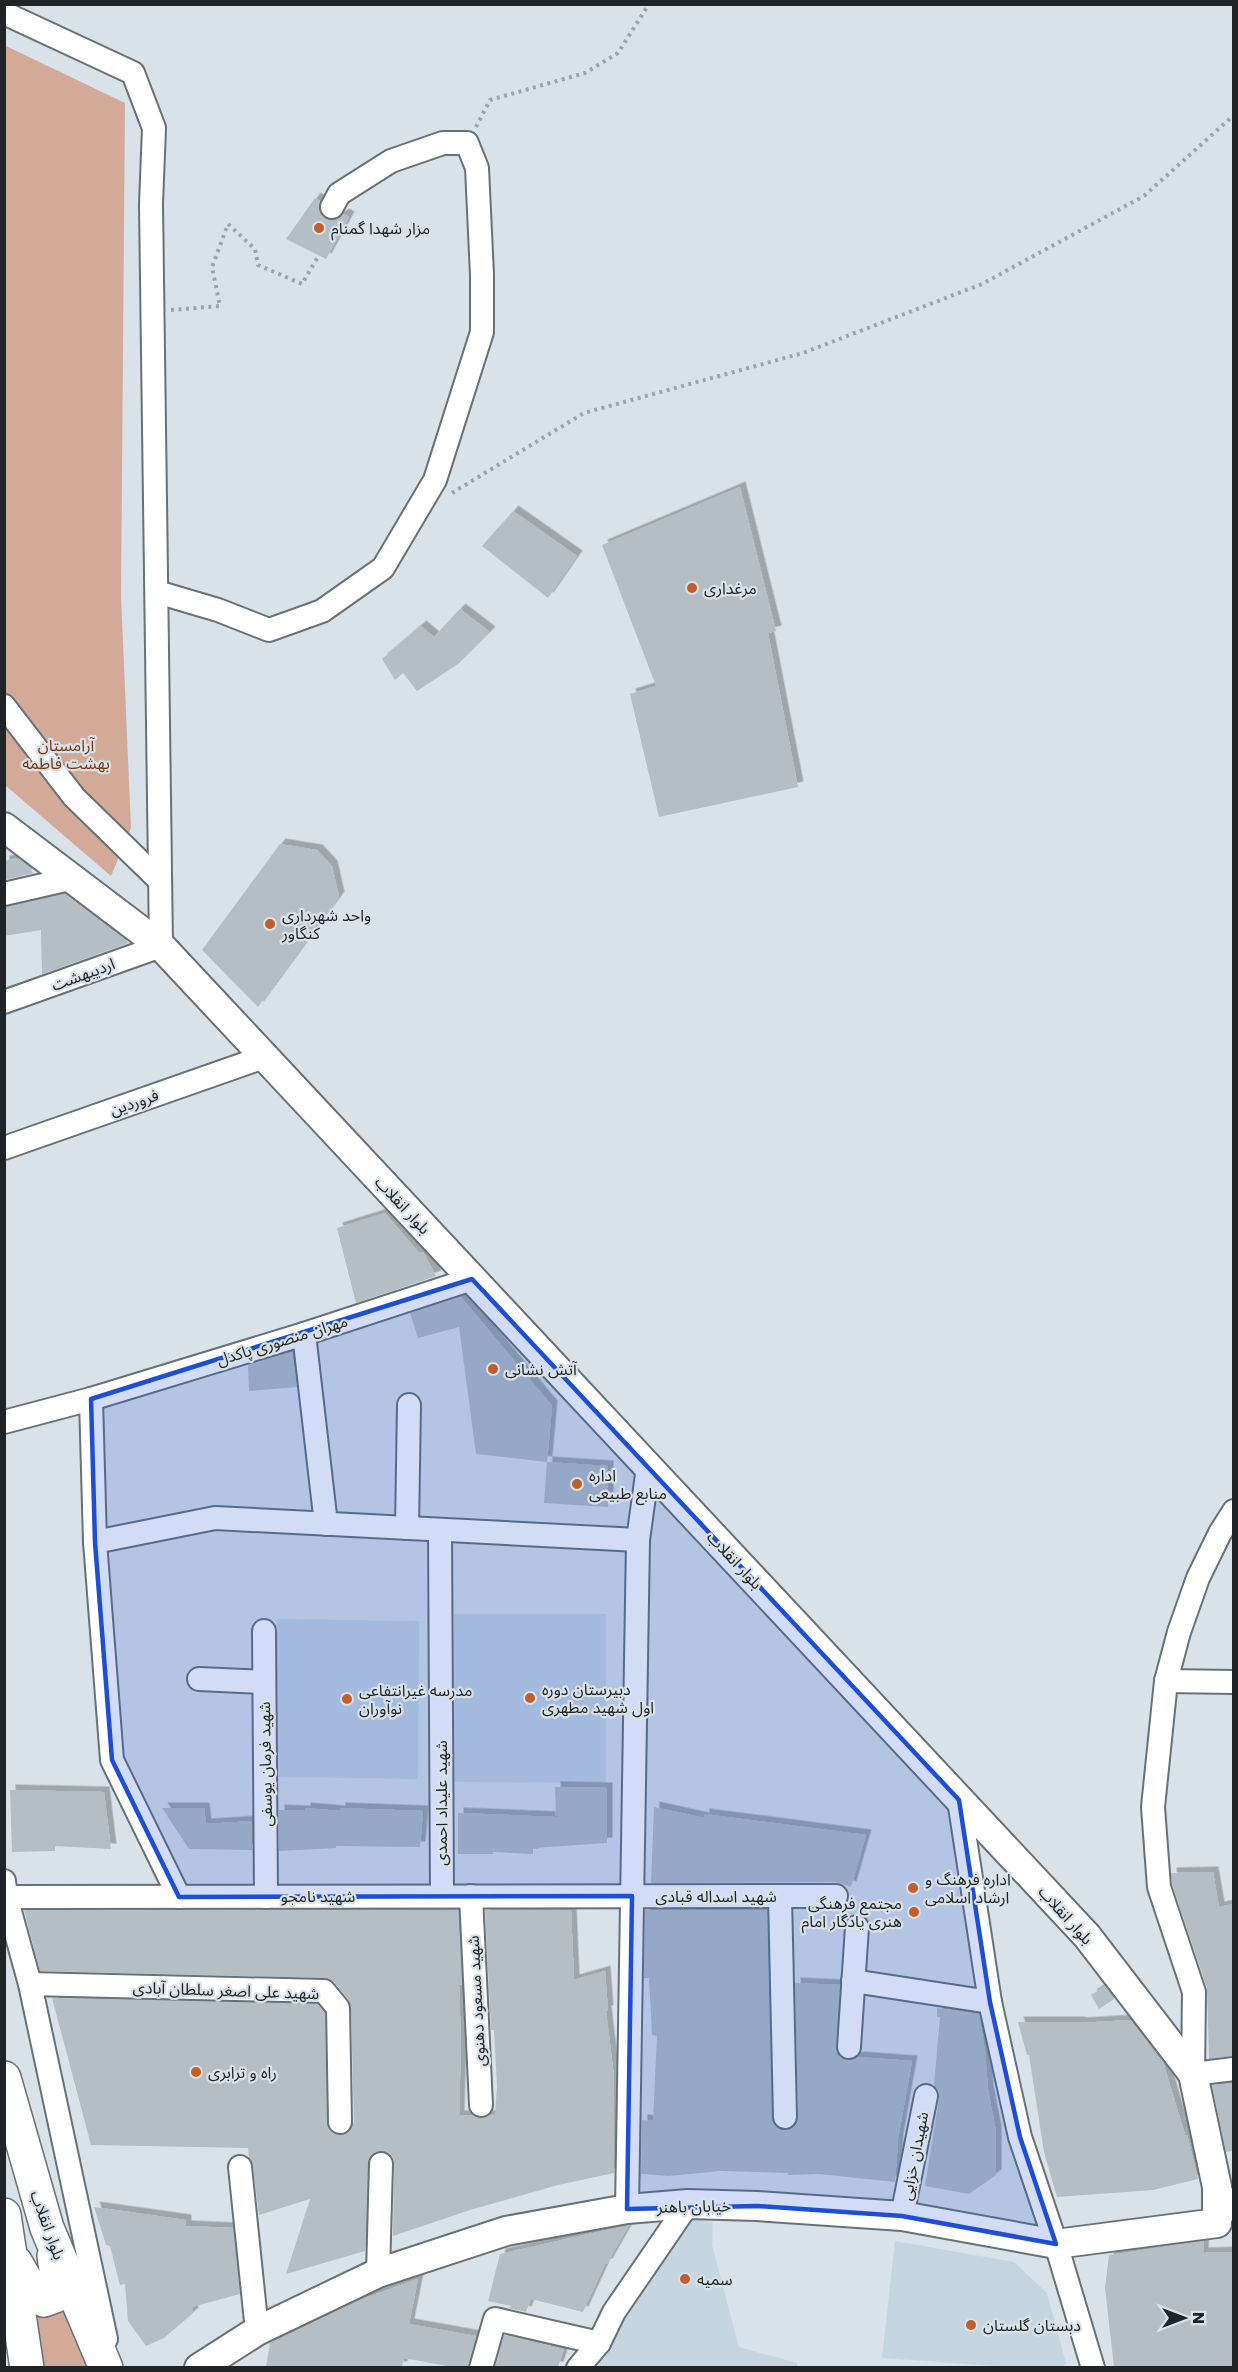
<svg xmlns="http://www.w3.org/2000/svg" width="1238" height="2372" font-family="Poppins,'Noto Sans Arabic',sans-serif">
<defs>
<filter id="shadow"><feDropShadow dx="5.5" dy="-5.5" stdDeviation="0" flood-color="#0004"/></filter>
</defs>
<rect width="100%" height="100%" fill="#d9e2e9"/>
<g fill="#c6d6e1">
<path d="M454,1614H606V1783L454,1782Z"/>
<path d="M277,1619L419,1621L418,1779L276,1777Z"/>
<path d="M690,2218L713,2222L712,2245L739,2347L797,2363V2368H597L626,2313Z"/>
<path d="M895,2241L1014,2262L1047,2293L1066,2363L1063,2367L1024,2368L882,2358Z"/>
</g>
<g fill="#d3aa98">
<path d="M4,45L125,103L121,596L131,828L111,876L5,785Z"/>
<path d="M68,2301L95,2367H42L35,2304L48,2316L59,2314Z"/>
</g>
<g fill="#b4bec4" filter="url(#shadow)">
<path d="M315,198L320,201L319,208L325,219L333,220L344,214L349,217L326,259L286,239Z"/>
<path d="M740,487L776,631L768,633L798,787L659,817L630,694L656,686L602,545Z"/>
<path d="M513,511L577,556L548,598L482,546Z"/>
<path d="M460,609L490,632L458,664L417,691L403,673L395,680L382,659L421,626L434,637Z"/>
<path d="M280,844L317,850L332,866L339,897L258,1007L202,950Z"/>
<path d="M18,858L29,867L33,873L4,880V861Z"/>
<path d="M65,894L129,943L42,974L41,930L4,936V907Z"/>
<path d="M385,1213L419,1253L423,1252L436,1276L356,1303L337,1228Z"/>
<path d="M461,1297L552,1406L547,1462L476,1454L459,1327L418,1338L410,1313Z"/>
<path d="M292,1352L297,1387L249,1391L248,1365Z"/>
<path d="M547,1462L608,1466V1507L544,1503Z"/>
<path d="M555,1787L607,1788V1843L533,1848V1854L493,1852V1854H458V1813L556,1817Z"/>
<path d="M10,1790L104,1792L111,1849L55,1846V1851L12,1852Z"/>
<path d="M654,1807L704,1818V1814L866,1835L851,1887L836,1882L651,1883Z"/>
<path d="M162,1808H204L206,1824L252,1821V1850L189,1849Z"/>
<path d="M305,1808L340,1811V1808L423,1811L420,1847L336,1846V1848L279,1851V1810L305,1811Z"/>
<path d="M1213,1872L1219,1907L1233,1904V2056L1209,2059L1207,1988L1172,1884L1171,1873Z"/>
<path d="M24,1910H458L462,1984L459,1985L461,2044L459,2116L472,2115L481,2118L495,2114L497,2086L494,2030H491L485,1910H571L574,1980L605,1971L608,2011H606L614,2077V2173L558,2185L470,2210L393,2236L394,2164L393,2157L388,2152H375L370,2156L368,2164L365,2251L286,2274L310,2199L259,2215L253,2166L249,2158L248,2148L91,2145L52,1998L318,2004L325,2013L327,2123L333,2133L340,2135L347,2133L354,2122L351,2008L348,1999L334,1982L324,1978L40,1971Z"/>
<path d="M645,1910H767L772,2117L778,2128L785,2130L791,2129L796,2124L798,2117L795,1983L840,1985L836,2055L848,2060L858,2057L912,2061L898,2139L895,2182L819,2174L788,2175V2173L720,2171L669,2176L641,2174L642,2120L653,2121L657,2036L652,2035L649,1978H644Z"/>
<path d="M1105,1986L1114,1999L1099,2009L1091,1995Z"/>
<path d="M937,2008L979,2014L985,2051L988,2090L996,2131V2175L969,2194L925,2186L939,2099V2091L934,2085L940,2017H937Z"/>
<path d="M1130,2020L1163,2062L1185,2135H1187L1198,2179L1153,2190L1057,2197L1044,2152L1029,2055H1027L1018,2022H1081L1079,2023Z"/>
<path d="M1233,2083V2151L1226,2152L1212,2085Z"/>
<path d="M94,2207L186,2220V2226L233,2228L240,2294L192,2307L193,2313L164,2338L146,2346L128,2321L125,2284L120,2285L110,2246L106,2245Z"/>
<path d="M629,2225L607,2264H605L583,2312L531,2299L526,2312L509,2308L511,2306L488,2301L500,2254Z"/>
<path d="M1204,2241L1203,2253L1233,2252V2367H1114L1105,2288L1109,2255Z"/>
<path d="M418,2279L409,2324L476,2336L468,2367H452L404,2358L402,2367H266L270,2343L362,2299Z"/>
<path d="M504,2335L564,2349L558,2367H495Z"/>
</g>
<g fill="none" stroke-linecap="round" stroke-linejoin="round">
<g stroke="#687176" stroke-width="26">
<g id="minor">
<path d="M4,13L133,73L154,128L151,204L161,946L4,1002"/>
<path d="M157,592L218,610L269,630L322,611L383,568L435,480L482,332V275L477,168L467,143H443L391,161L339,194L332,207"/>
<path d="M4,706L74,797L160,881"/>
<path d="M4,894L74,878"/>
<path d="M4,1148L264,1057"/>
<path d="M304,1334L326,1524"/>
<path d="M4,1422L91,1399"/>
<path d="M1234,1511L1220,1533L1198,1578L1179,1632L1166,1681L1153,1807L1159,1887L1194,1992L1193,2074L1234,2069"/>
<path d="M407,1528L409,1405"/>
<path d="M440,1530L442,1896"/>
<path d="M95,1542L91,1399L304,1334L472,1279"/>
<path d="M264,1631L266,1897"/>
<path d="M199,1679L264,1682"/>
<path d="M1166,1681L1234,1682"/>
<path d="M959,1800L990,2002L1020,2137L1056,2244L1093,2368"/>
<path d="M4,1881L6,1897L30,1984L106,2339"/>
<path d="M471,1896L481,2105"/>
<path d="M780,1896L785,2117"/>
<path d="M4,1897L836,1896"/>
<path d="M179,1897L112,1760L95,1542L215,1518L638,1540"/>
<path d="M853,1981L990,2002"/>
<path d="M30,1984L324,1991L338,2008L340,2122"/>
<path d="M849,2047L857,1927"/>
<path d="M240,2167L257,2331"/>
<path d="M1217,2187L1234,2210"/>
<path d="M627,2209L638,1540L648,1467"/>
<path d="M902,2216L926,2096"/>
<path d="M378,2273L381,2164"/>
<path d="M481,2368L495,2319L599,2343"/>
<path d="M578,2368L599,2343L614,2312L688,2204"/>
</g>
</g>
<g stroke="#687176" stroke-width="32">
<path id="tertiary" d="M4,827L161,946L1087,1936L1193,2074L1217,2187V2223L1056,2244L902,2216L757,2206L688,2204L627,2209L506,2231L378,2273L257,2331L199,2368"/>
</g>
<g stroke="#687176" stroke-width="36">
<g id="primary">
<path d="M4,2078L47,2228L106,2368"/>
<path d="M4,2215L27,2368"/>
<path d="M16,2263L29,2286L44,2300L55,2296L59,2289L54,2256"/>
</g>
</g>
<g stroke="#9da4aa" stroke-width="4" stroke-dasharray="3 4.5" stroke-linecap="butt">
<path d="M476,127L490,100L585,73L618,53L649,4"/>
<path d="M171,310L220,306L212,267L228,224L255,249L258,265L302,284L319,255"/>
<path d="M452,493L584,413L803,353L982,284L1144,196L1234,115"/>
</g>
<use href="#minor" stroke="#fff" stroke-width="22"/>
<use href="#tertiary" stroke="#fff" stroke-width="28"/>
<use href="#primary" stroke="#fff" stroke-width="33"/>
</g>
<path fill="#1d4ed8" fill-opacity="0.2" stroke="#1d4ed8" stroke-width="4.5" stroke-linejoin="round" d="M472,1279L959,1800L990,2002L1020,2137L1056,2244L902,2216L757,2206L627,2209L632,1896L179,1897L112,1760L95,1542L91,1399Z"/>
<g fill="#c35e2b" stroke="#d9e2e9" stroke-width="2">
<circle cx="319" cy="228" r="6"/>
<circle cx="692" cy="588" r="6"/>
<circle cx="270" cy="924" r="6"/>
<circle cx="493" cy="1369" r="6"/>
<circle cx="577" cy="1484" r="6"/>
<circle cx="530" cy="1698" r="6"/>
<circle cx="347" cy="1699" r="6"/>
<circle cx="913" cy="1888" r="6"/>
<circle cx="914" cy="1912" r="6"/>
<circle cx="196" cy="2072" r="6"/>
<circle cx="685" cy="2279" r="6"/>
<circle cx="971" cy="2325" r="6"/>
</g>
<g text-anchor="middle" stroke-width="4.5" stroke-linejoin="round" paint-order="stroke">
<g font-size="16" fill="#202426" stroke="#d9e2e9" text-anchor="start">
<text x="331" y="234">مزار شهدا گمنام</text>
<text x="704" y="594">مرغداری</text>
<text x="282" y="921">واحد شهرداری<tspan x="282" dy="18">کنگاور</tspan></text>
<text x="505" y="1375">آتش نشانی</text>
<text x="589" y="1481">اداره<tspan x="589" dy="18">منابع طبیعی</tspan></text>
<text x="542" y="1695">دبیرستان دوره<tspan x="542" dy="18">اول شهید مطهری</tspan></text>
<text x="359" y="1696">مدرسه غیرانتفاعی<tspan x="359" dy="18">نوآوران</tspan></text>
<text x="925" y="1885">اداره فرهنگ و<tspan x="925" dy="18">ارشاد اسلامی</tspan></text>
<text x="902" y="1909" text-anchor="end">مجتمع فرهنگی<tspan x="902" dy="18">هنری یادگار امام</tspan></text>
<text x="208" y="2078">راه و ترابری</text>
<text x="697" y="2285">سمیه</text>
<text x="983" y="2331">دبستان گلستان</text>
</g>
<g font-size="16" fill="#7d360f" stroke="#d9e2e9">
<text x="66" y="751">آرامستان<tspan x="66" dy="18">بهشت فاطمه</tspan></text>
</g>
<g font-size="16" fill="#202426" stroke="#d9e2e9">
<text transform="translate(83 974) rotate(-20)" y="6">اردیبهشت</text>
<text transform="translate(134 1102) rotate(-19)" y="6">فروردین</text>
<text transform="translate(403 1205) rotate(47)" y="6">بلوار انقلاب</text>
<text transform="translate(282 1340) rotate(-17)" y="6">مهران منصوری پاکدل</text>
<text transform="translate(735 1560) rotate(47)" y="6">بلوار انقلاب</text>
<text transform="translate(265 1764) rotate(-91)" y="6">شهید فرمان یوسفی</text>
<text transform="translate(441 1803) rotate(-90)" y="6">شهید علیداد احمدی</text>
<text x="318" y="1902">شهید نامجو</text>
<text x="716" y="1902">شهید اسداله قبادی</text>
<text transform="translate(1066 1915) rotate(48)" y="6">بلوار انقلاب</text>
<text transform="translate(226 1990) rotate(2)" y="6">شهید علی اصغر سلطان آبادی</text>
<text transform="translate(476 2001) rotate(-93)" y="6">شهید مسعود دهنوی</text>
<text transform="translate(914 2156) rotate(-79)" y="6">شهیدان خزایی</text>
<text transform="translate(694 2206) rotate(-1)" y="6">خیابان باهنر</text>
<text transform="translate(48 2225) rotate(70)" y="6">بلوار انقلاب</text>
</g>
</g>
<rect width="1238" height="2372" fill="none" stroke="#202426" stroke-width="12"/>
<g transform="translate(1184 2318) rotate(90)" stroke="#d9e2e9" stroke-width="4.5" paint-order="stroke">
<path d="M0-4.5L10 22L0 15L-10 22Z" fill="#202426"/>
<text y="-9" font-size="16" font-weight="bold" text-anchor="middle" fill="#202426">N</text>
</g>
</svg>
